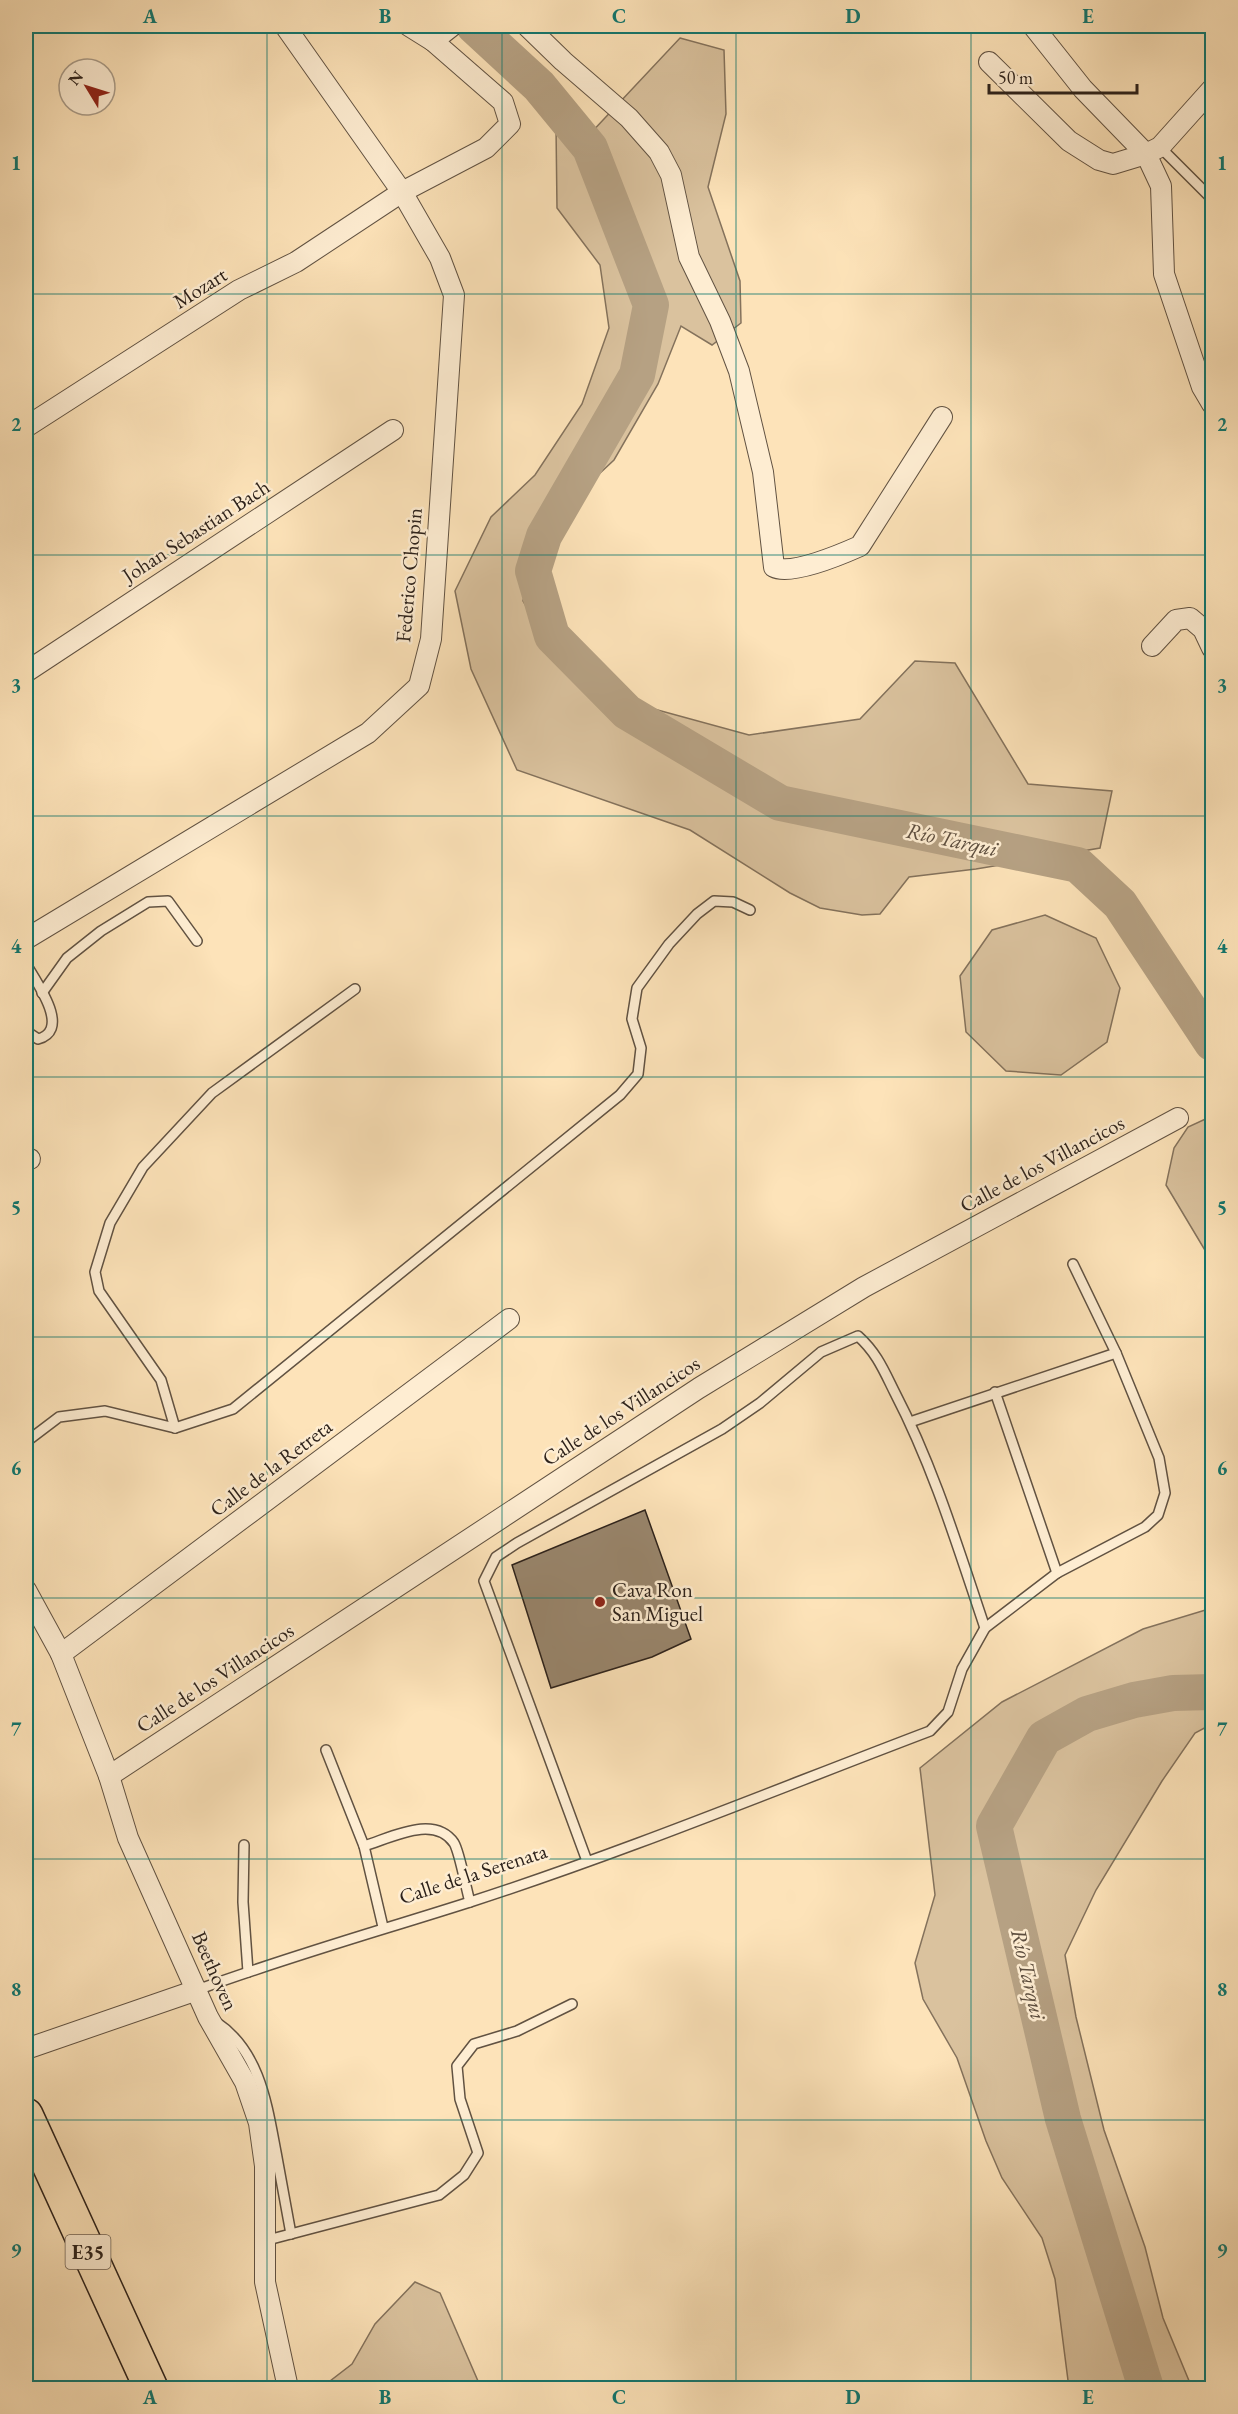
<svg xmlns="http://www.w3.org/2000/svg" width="1238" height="2414" font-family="'EB Garamond',serif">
<rect width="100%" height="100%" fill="#fde3b9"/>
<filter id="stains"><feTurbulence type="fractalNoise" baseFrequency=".00333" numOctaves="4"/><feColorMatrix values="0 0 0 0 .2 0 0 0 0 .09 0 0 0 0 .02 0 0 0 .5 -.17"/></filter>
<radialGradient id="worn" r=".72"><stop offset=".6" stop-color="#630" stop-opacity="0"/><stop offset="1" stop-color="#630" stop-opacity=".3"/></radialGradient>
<g fill="#dac29e" stroke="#84725c" stroke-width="1.5">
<path d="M680,38L724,50L726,114L708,187L740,281L741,323L712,345L681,326L658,384L614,460L540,529L523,601L554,654L610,706L654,709L749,735L860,719L915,661L955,663L1028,784L1112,791L1100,848L976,869L909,877L880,914L862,915L820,908L790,893L690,830L517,770L471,669L455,591L491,517L535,475L582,404L609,328L600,265L557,208L556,127L572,125L588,136Z"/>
<path d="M1045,915L1096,938L1120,988L1107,1042L1061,1075L1006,1071L966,1032L960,976L992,930Z"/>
<path d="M1212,1116V1262L1166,1185L1174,1148L1188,1127Z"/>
<path d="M1212,1608V1724L1195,1733L1162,1781L1096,1890L1065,1955L1076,2017L1104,2130L1145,2247L1163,2318L1192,2388H1069L1055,2279L1042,2238L1002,2178L986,2141L957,2058L923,1999L915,1963L935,1895L920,1768L1002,1702L1143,1629Z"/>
<path d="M415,2282L440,2293L481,2388H321L352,2364L375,2324Z"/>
</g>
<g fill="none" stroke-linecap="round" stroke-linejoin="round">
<g stroke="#b6a183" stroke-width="36">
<path d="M474,26L539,86L590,148L651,305L637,375L544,536L533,571L552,636L627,712L780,803L1078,865L1120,904L1212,1043"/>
<path d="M1146,2388L1063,2119L994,1826L1044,1738L1087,1714L1134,1700L1173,1693L1212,1692"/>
</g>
</g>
<path fill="#99866d" stroke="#2d221b" stroke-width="1.5" d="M645,1510L691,1639L652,1657L551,1688L512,1565Z"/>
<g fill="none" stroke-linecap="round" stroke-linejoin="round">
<g stroke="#615242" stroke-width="12">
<g id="service">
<path d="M1160,147L1212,199"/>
<path d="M26,964C36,982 72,1030 38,1039L26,1031"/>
<path d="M42,993L67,958L101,931L148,902L168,901L197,941"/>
<path d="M995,1392L1057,1573"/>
<path d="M910,1422L1116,1353"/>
<path d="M175,1428L161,1380L99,1291L95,1272L110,1223L143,1167L212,1093L355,989"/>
<path d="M26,1442L59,1417L105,1411L175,1428L233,1409L620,1095L638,1074L641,1048L632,1019L637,988L669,944L697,914L714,901L733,902L750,910"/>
<path d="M326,1750L364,1846L383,1927"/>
<path d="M244,1845L243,1902L248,1972"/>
<path d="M364,1846C391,1838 434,1814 454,1843C460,1853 466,1889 470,1902"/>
<path d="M587,1861L484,1581L496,1557L517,1543L722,1429L760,1403L821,1352L858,1336C877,1353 884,1371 895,1393C934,1468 958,1548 985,1628"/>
<path d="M197,1990C287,1957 379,1931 470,1902C625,1852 777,1789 930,1731L948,1712L962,1669L985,1628L1057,1573L1145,1527L1158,1515L1165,1493L1159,1458L1116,1353L1073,1264"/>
<path d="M216,2022C260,2051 267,2105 276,2152C281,2180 286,2207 291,2234"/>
<path d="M264,2241L439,2195L464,2175L478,2153L460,2099L457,2066L474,2044L517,2031L572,2004"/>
</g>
</g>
<g stroke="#615242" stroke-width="22">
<g id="minor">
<path d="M409,26L433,41L452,26"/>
<path d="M527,26L563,61L629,118L659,152L671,175L689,257L720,321L739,371L763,472L774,567C791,576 842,554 860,546L942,417"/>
<path d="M1033,26L1083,89L1146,154L1161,186L1164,274L1202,387L1212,404"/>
<path d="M989,62L1069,141L1099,160L1113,164L1146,154L1160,147L1212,89"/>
<path d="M26,427L239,290L296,262L402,192L486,148L510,124L503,102L433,41"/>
<path d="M1152,646L1176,620L1190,618L1203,629L1212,648"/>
<path d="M26,672L393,430"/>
<path d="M26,939L368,733L419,686L431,639L454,295L440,258L402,192L285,26"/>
<path d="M26,1161L30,1159"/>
<path d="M26,1590L61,1654L109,1776L128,1838L208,2017L245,2082L259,2123L265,2166V2282L288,2388"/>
<path d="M61,1654L509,1319"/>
<path d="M109,1776L699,1388L864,1287L1178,1118"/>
<path d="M26,2049L197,1990"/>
</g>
</g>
<g stroke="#2d221b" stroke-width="36">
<path id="trunk" d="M26,2115L151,2388"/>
</g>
<use href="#service" stroke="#feedd2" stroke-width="9"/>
<use href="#minor" stroke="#feedd2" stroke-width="20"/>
<use href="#trunk" stroke="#fde3b9" stroke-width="33"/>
</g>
<path fill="none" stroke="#0f766e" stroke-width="1.5" stroke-opacity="0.55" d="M267,26V2388M502,26V2388M736,26V2388M971,26V2388M26,294H1212M26,555H1212M26,816H1212M26,1077H1212M26,1337H1212M26,1598H1212M26,1859H1212M26,2120H1212"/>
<circle fill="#8f2418" stroke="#feedd2" stroke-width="2" cx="600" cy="1602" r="6"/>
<g text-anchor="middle" stroke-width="5" stroke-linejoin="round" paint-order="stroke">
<rect fill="#feedd2" stroke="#6c5f52" stroke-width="1.5" x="65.5" y="2235" width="45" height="34" rx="4.5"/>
<g font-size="20" font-weight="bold" fill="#2d221b">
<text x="88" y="2259">E35</text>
</g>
<g font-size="21" fill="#2d221b" stroke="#feedd2">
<text transform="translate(200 288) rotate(-32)" y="7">Mozart</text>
<text transform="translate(196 531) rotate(-33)" y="7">Johan Sebastian Bach</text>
<text transform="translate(409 575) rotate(-85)" y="7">Federico Chopin</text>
<text transform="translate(1042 1164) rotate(-28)" y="7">Calle de los Villancicos</text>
<text transform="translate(621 1411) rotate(-33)" y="7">Calle de los Villancicos</text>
<text transform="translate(271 1468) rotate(-37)" y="7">Calle de la Retreta</text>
<text transform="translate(215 1678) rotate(-33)" y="7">Calle de los Villancicos</text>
<text transform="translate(473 1874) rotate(-18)" y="7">Calle de la Serenata</text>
<text transform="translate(215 1971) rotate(66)" y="7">Beethoven</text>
</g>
<g font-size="21" fill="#2d221b" stroke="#feedd2" text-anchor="start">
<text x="612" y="1597">Cava Ron<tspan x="612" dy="24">San Miguel</tspan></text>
</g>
<g font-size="22" font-style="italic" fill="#5d4e3f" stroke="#feedd2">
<text transform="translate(952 839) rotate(12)" y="8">Río Tarqui</text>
<text transform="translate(1029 1974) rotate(77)" y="8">Río Tarqui</text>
</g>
</g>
<rect width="1238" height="2414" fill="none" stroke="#fde3b9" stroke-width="66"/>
<g transform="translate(87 87) rotate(308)"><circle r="28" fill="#feedd2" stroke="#aa9c89" stroke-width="1.5"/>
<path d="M0-4.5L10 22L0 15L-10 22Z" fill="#8f2418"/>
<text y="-9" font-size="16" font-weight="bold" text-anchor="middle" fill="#2d221b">N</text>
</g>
<path d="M989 84v9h148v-9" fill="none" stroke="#2d221b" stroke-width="3"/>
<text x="998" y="84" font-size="18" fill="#2d221b" stroke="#feedd2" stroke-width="4.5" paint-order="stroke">50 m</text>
<rect x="33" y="33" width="1172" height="2348" fill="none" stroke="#0f766e" stroke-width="2"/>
<g font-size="20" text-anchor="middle" font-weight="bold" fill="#0f766e">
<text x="150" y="23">A</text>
<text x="385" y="23">B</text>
<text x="619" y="23">C</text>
<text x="853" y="23">D</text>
<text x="1088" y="23">E</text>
<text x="16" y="170">1</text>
<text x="1222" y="170">1</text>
<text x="16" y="431">2</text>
<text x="1222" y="431">2</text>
<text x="16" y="692">3</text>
<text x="1222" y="692">3</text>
<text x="16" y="953">4</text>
<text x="1222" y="953">4</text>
<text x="16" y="1214">5</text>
<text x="1222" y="1214">5</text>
<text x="16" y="1475">6</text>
<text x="1222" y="1475">6</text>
<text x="16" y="1736">7</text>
<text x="1222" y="1736">7</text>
<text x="16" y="1996">8</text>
<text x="1222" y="1996">8</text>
<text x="16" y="2257">9</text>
<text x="1222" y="2257">9</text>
<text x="150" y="2404">A</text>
<text x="385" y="2404">B</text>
<text x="619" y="2404">C</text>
<text x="853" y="2404">D</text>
<text x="1088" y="2404">E</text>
</g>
<rect width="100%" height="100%" filter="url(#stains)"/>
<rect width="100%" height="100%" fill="url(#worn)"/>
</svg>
